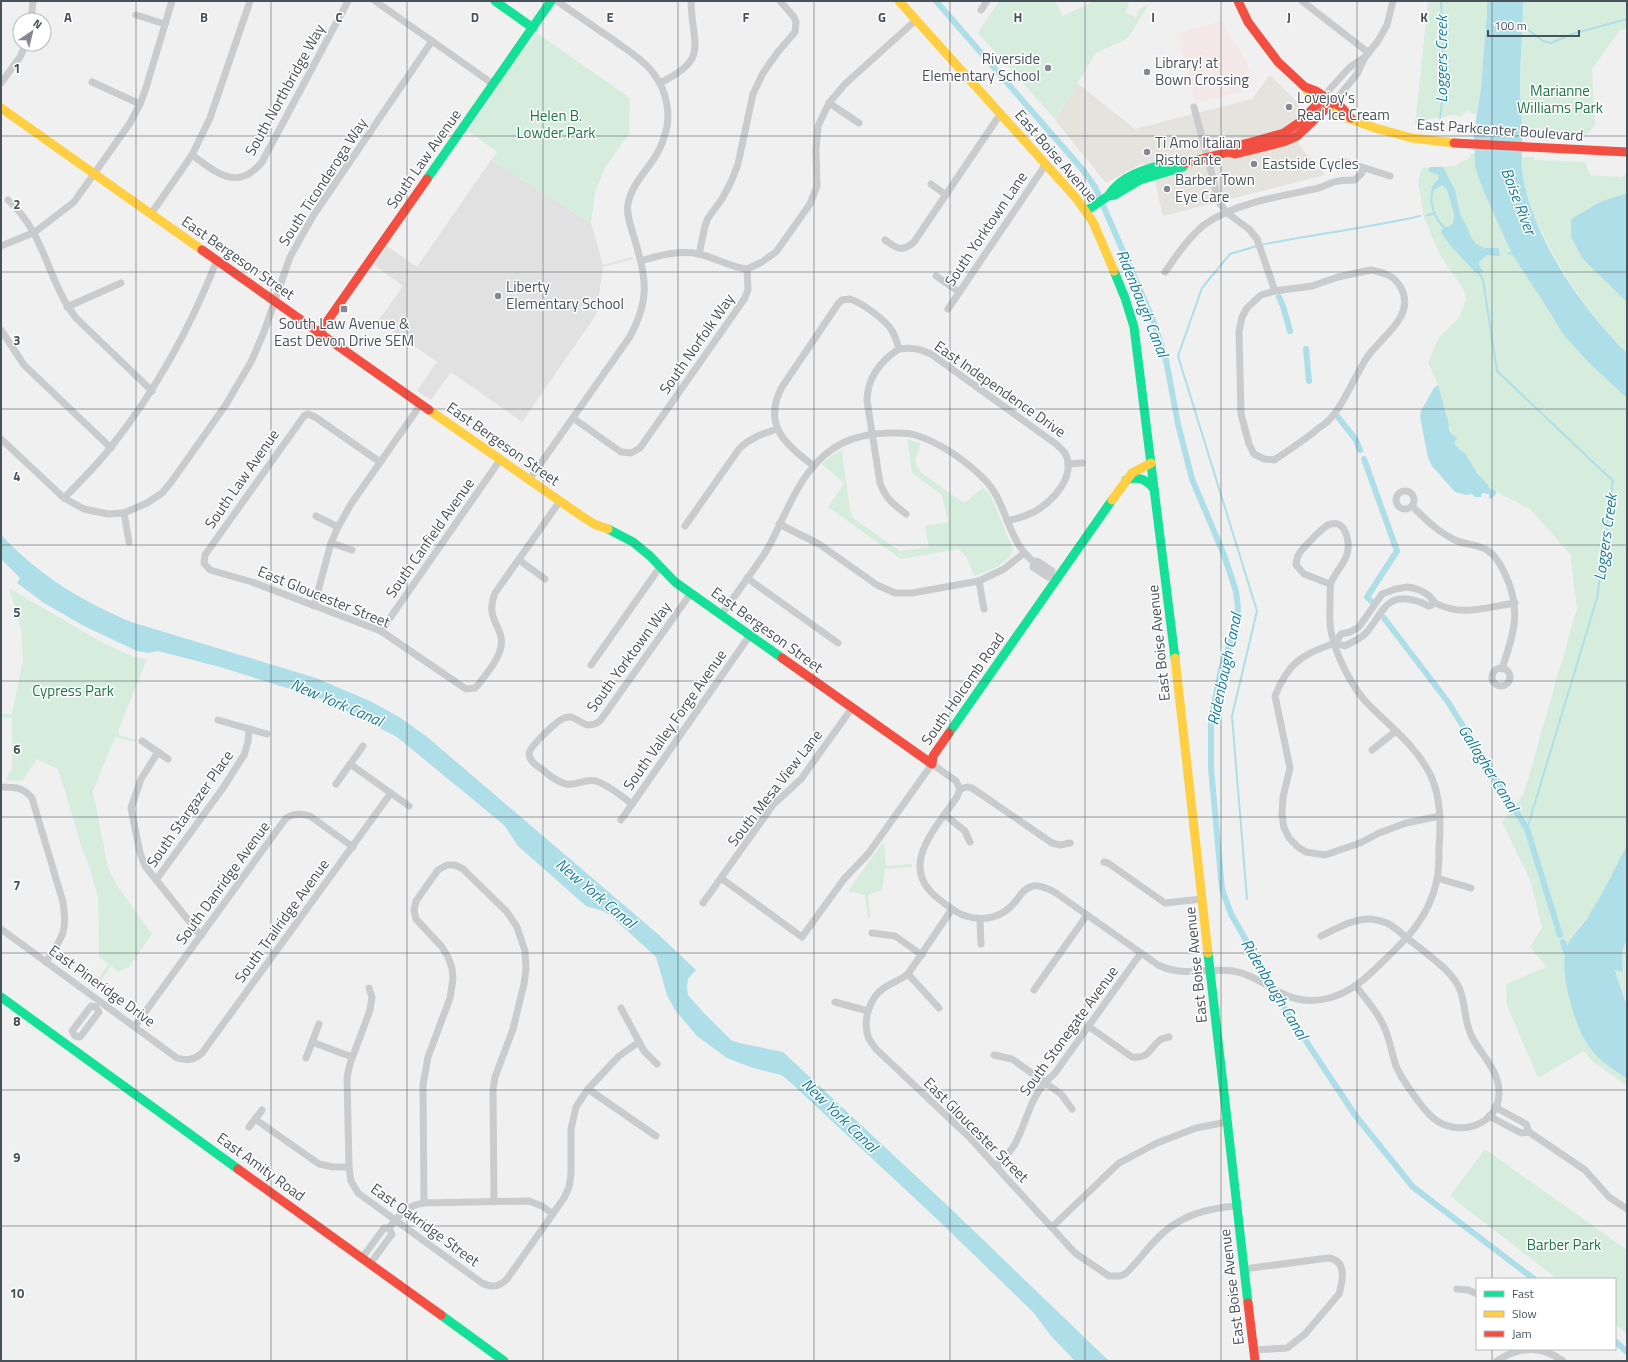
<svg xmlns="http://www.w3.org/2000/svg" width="1628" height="1362" font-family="'Titillium Web',sans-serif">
<rect width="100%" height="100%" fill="#f0f0f0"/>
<path fill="#e5e3dd" d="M1270,75L1299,104L1300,114L1290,124L1299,145L1325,175L1163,216L1155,182L1143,163L1106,183L1055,120L1077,83L1135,129L1252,99Z"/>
<path fill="#e2e1e1" d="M491,160L591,223L603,265L633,257V259L603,267L596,315L522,422L451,372L431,400L417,391L437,362L378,321L403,286L374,265L387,246L417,267Z"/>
<path fill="#f5e8e8" d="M1222,21L1249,67L1252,80L1243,91L1195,103L1177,33Z"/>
<g fill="#d6edde">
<path d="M999,1H1055L1063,16L1095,1H1126L1129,4L1126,13L1136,17L1140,8L1149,4L1128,38L1096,53L1055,119L978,33Z"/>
<path d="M1428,1H1487C1488,39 1483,78 1477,115L1467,111L1460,117C1448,112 1450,117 1440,118C1436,118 1433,118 1429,119C1424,123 1423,126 1415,125Z"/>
<path d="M1523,1H1627V29L1620,30L1592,69L1595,126L1587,134L1528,131V136H1522L1520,87Z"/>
<path d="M537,33L630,98L629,134L606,166L595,192L591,223L491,160L497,152L468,131L525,46L527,47Z"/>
<path d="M1470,154H1475V167L1483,190L1512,254L1549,311L1562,333L1588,362L1627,398V845L1590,914L1571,937L1565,978L1570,1003L1579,1027L1590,1048L1627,1079V1086L1591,1060L1584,1051L1538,1078L1507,1005L1506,984L1547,967L1530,947L1542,928L1531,882L1502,822L1524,793L1577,608L1570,554L1530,509L1489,488L1488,485L1477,473L1465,453L1460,450L1454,443L1438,385L1428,363L1436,343L1442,334L1457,320L1461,313L1466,299L1464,290L1441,257L1424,218L1418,180L1422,168L1456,166L1459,163L1470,158Z"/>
<path d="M1522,157H1534V160L1585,162L1590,175L1621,177L1627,174V353C1592,319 1564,277 1542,233C1538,225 1533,217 1530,208C1524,193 1522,173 1522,157Z"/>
<path d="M907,439L921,443L915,462L920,472L964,503L983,488L990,494L1013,549C1009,565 988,571 974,576L967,558L959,549L901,559L828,507L844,483L822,464L831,456L842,450L850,510L853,518L900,551L929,547L925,526L948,522L942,495L912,473Z"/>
<path d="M9,588L105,644L134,657L147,659L118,731L119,735L136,740L135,742L115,737L93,791L108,868L118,887L152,934L129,967L119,972L111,966L95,989L92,988L108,964L99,957L98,897L90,869L82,848L58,769L37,759L22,781L6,780L12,768V718L1,717V714H12L23,660L21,630Z"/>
<path d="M884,841L886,866L912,864V867L885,869L882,890L868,895L870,917L868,918L865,895L848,891Z"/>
<path d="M1627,939V1007L1615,969L1622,972V951Z"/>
<path d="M1485,1149L1627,1250V1334L1615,1324V1279H1557L1450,1196Z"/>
</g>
<g fill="#aedee8">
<path d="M1487,1H1523C1523,29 1520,58 1520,86C1520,102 1522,119 1522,135C1523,146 1521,157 1522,168C1527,230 1583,311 1627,353V398L1588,362L1562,333L1549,311L1512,254L1483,190L1475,167L1474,133L1481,88L1487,14Z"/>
<path d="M1430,167H1443L1455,190L1460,214L1468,229L1471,237L1476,244L1484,248H1499L1500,256L1487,255L1479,262V265L1483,271L1476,273L1450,245L1441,232L1442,229L1453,224L1454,214L1447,189L1442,185L1435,189L1431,188L1439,178L1438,175L1428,171Z"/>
<path d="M1627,193V302L1583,259L1571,237V219L1600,202Z"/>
<path d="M1438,385L1449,424C1448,431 1451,434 1457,438L1454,443L1460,450L1465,453L1477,473L1488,485L1489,488L1496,491V494L1491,499L1489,498V494L1482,493L1481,497H1475L1472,494L1466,495L1455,492L1432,466L1428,458L1420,416L1421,411L1434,388Z"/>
<path d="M1,535C11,545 21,555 32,564C62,589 96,607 131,622L316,678L370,701L399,717L426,736L659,935L696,970L688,979L687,987L688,995L702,1011L731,1040L739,1043L783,1052L949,1207L1109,1361H1075L1051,1336L1033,1312L938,1220L789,1081L781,1075L753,1068L727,1058L697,1036L675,1010L667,995L656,957L610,915L603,911L586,906L518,846L504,825L397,737L325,700L220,667L158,651L148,653L137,651L84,626L44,603L17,583L20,578L1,559Z"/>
<path d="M1627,845V939L1622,951L1623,972L1615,970L1627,1007V1079C1615,1070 1599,1061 1590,1048C1575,1028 1559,974 1566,950C1571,933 1583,927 1591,912C1604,890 1615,868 1627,845Z"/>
</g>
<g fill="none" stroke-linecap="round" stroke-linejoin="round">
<g stroke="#aedee8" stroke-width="2">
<path d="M1522,25L1543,41L1551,43L1572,34L1627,19"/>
<path d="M1440,118L1444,85L1441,1"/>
<path d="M1434,187C1427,201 1435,220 1446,229"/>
<path d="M1427,215L1433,214"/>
<path d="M1261,245C1314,234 1368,228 1420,216"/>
<path d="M1508,253L1513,254"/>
<path d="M1478,271L1483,280L1497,371L1613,481L1597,598L1527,829"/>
<path d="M1247,899L1232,716L1257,611L1178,356L1202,288L1230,254L1257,246"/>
</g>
<g stroke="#aedee8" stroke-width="6">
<path d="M936,1L1083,170L1095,187L1153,320L1166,360L1178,424L1192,479L1224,555L1236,591L1238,608L1236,626L1221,669L1211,720V768L1222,889L1231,914L1288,1014L1355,1115L1413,1187L1534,1279"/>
<path d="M1279,297L1283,306L1290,331"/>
<path d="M1306,349L1309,381"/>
<path d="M1338,417L1356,440L1360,450"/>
<path d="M1364,459L1397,551L1367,597L1371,601"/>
<path d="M1384,618L1448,702L1527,829L1560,935"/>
<path d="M1563,942L1566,951L1570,958"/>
<path d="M1615,1341L1627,1352"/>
</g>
<g stroke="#cacbcd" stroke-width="7">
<path d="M375,1L493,84"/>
<path d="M1302,1L1369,53"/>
<path d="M981,10L987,1"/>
<path d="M136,15L165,24"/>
<path d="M31,20L33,1"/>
<path d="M92,82L140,104"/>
<path d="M1,83L20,57L26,44"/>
<path d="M660,83C710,59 692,46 691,1"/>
<path d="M1329,90L1349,68L1365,57"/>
<path d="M1339,96L1357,74L1365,57L1378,41L1387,25L1393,1"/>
<path d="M829,103L859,123"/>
<path d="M1194,107L1219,202L1227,213L1249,229L1257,239L1275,291"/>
<path d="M192,155C217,173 237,192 262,162L348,1"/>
<path d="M1341,162H1346L1390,176"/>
<path d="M931,184L946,195"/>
<path d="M8,200C46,234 47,281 76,318L152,391"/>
<path d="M151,214L192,155L210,118L250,1"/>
<path d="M885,240C897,248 901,253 914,242L1001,113"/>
<path d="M1,246L35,232L74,202L130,123L140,104L145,91L172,1"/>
<path d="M699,254L705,226L708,218L722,199L731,182L738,164L753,94L763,73L777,53L795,32L796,22L794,17L780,1"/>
<path d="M641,261C660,255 679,250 699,254C716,258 730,267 747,269"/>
<path d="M1371,270C1385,273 1394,275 1401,288C1416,316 1382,336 1368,356C1354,376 1345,404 1328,421C1324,425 1318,428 1314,432C1301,442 1288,451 1274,460L1264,459L1254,454L1249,444L1241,414L1239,331L1242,317L1247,308L1261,295L1275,291L1312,286L1338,277Z"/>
<path d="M1165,272C1177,255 1188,238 1204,225C1232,204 1280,196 1314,189C1321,188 1327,184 1334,182C1341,180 1348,180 1355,180L1362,173L1363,168"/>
<path d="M936,276L959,292"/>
<path d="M67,307L121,283"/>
<path d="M948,309L1046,164"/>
<path d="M1,330L24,365L111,448"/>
<path d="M899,349C880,361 867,379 867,401L880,483C886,499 893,504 906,514"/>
<path d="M573,418L621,452L631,453L640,448L745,298L748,290L747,269L762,262L776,252L810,204L817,186L816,150L818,126L829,103L845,84L916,20"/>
<path d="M1,439L64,498L84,509L108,514L124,513L147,503L162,493L172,481L225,406L251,362L264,332L290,257L313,216L432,41"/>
<path d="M380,462L315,417L308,414L304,416L205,555L204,563L210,570L252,582L381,631L466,689L475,688L478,685C486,674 498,661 501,647C505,626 484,621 495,593L560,501"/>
<path d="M1068,464L1082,463"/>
<path d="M814,466C785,445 762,424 782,387L838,304L842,300L850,299C862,303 884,319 891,329C895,335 897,342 899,349C912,347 920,349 931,354L1056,444C1059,447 1063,450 1065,453C1077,476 1053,501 1034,512C1026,516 1016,519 1007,521"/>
<path d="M529,480L629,338C651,299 646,278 634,237C631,227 626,214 628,204C631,186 646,171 655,157C659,151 662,144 664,137C672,117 667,91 654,74C644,60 628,51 615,41C595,28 576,14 557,1"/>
<circle cx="1405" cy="500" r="9"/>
<path d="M64,498C80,482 97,465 111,447C157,389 190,329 217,260"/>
<path d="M1412,506C1425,519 1438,532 1455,540C1465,545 1477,544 1487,550C1496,555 1501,565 1505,574C1522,609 1514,633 1502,669"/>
<path d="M124,513L129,542"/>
<path d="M316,516L338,527"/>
<path d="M779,524L819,544L877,585L895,593H912L979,581L1004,569L1024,553"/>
<path d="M685,526L739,449C750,438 762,434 777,429"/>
<path d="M331,543L352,550"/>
<path d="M519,560L545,579"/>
<path d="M747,578L838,643"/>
<path d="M979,581L984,609"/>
<path d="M1408,587C1420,589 1429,593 1435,603L1429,606C1417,600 1399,594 1387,605C1379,613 1374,624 1366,633C1360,639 1352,642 1345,646L1335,643L1341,634L1350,632L1359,627L1382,594L1396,589Z"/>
<path d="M1435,603C1462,617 1487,607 1515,603"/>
<path d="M314,606L331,543L338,527L351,504L421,404"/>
<path d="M721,615C736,594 751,574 765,553C781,527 789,498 808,473C829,445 853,434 888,433C897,433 906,432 915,435C939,442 965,460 983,478C1000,494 1004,516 1014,536C1019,547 1025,555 1034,562L1033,567L1048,577L1051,575L1052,571L1037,561L1034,562"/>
<path d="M381,631L500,460"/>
<path d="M1335,643C1302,654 1288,663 1275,696L1290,768L1283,797L1282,814L1284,828L1289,838L1298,847L1306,852L1325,855L1360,843L1379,833L1406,823L1440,816"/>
<path d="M591,665L660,567"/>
<circle cx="1501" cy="677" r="9"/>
<path d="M218,720L267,734"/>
<path d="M142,741L168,759"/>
<path d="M1372,750L1396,731"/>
<path d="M158,752L141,779L131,808L140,853L145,866L201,936"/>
<path d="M350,764L409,806"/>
<path d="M336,784L363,746"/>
<path d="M1,787C14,787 23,787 32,798L63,902C68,932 62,938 46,962"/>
<path d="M960,789L967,787L972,788L1052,843L1060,845L1070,843"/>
<path d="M632,804C621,796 609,785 596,781C586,778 576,786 566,784C557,782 550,776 543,770C537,766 530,762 529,754C529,747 555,723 562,719C577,710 582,734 600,721L691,593"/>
<path d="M945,815L965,831L970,842"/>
<path d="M621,820L750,635"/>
<path d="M1104,862L1108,863L1165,903L1202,899"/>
<path d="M1437,878L1471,888"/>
<path d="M156,880L223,788L244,755L248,742L249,729"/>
<path d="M725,881L802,937L844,879L868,854L932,764L956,781L960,789L957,797C935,829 896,868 940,900C948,906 957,914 966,916C985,922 1003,917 1015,902C1020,896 1024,888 1033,886C1041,885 1049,889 1056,893L1158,965C1186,978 1204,967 1233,971C1251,974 1265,985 1281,993C1315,1010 1348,996 1373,971C1402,943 1428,922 1437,880C1439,870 1439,858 1439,848C1441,823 1441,799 1431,776C1417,747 1392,728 1370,706C1353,690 1335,654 1331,631C1329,620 1330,609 1330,599C1330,594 1330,587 1331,583C1335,572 1344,565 1347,554C1351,542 1345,517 1328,525C1323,528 1319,532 1315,536C1307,545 1296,552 1296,565L1304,574L1330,584"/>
<path d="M703,903L773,805L801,779L852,708"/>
<path d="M952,909L908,974C900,980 891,983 884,988C869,998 862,1022 869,1039C871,1042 874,1046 876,1049L969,1137L1075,1253L1109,1276H1120L1125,1274C1139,1261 1149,1245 1163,1233C1184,1214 1210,1208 1237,1206"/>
<path d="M980,919L981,944"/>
<path d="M1,929L177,1058C187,1061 194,1060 202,1053L391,793"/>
<path d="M872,933L895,936L922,955"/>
<path d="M1321,936C1336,929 1352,919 1369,919C1375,919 1381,921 1387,923C1397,928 1406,938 1416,945C1426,953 1437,961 1446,970C1452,976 1457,982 1460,990C1466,1005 1464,1022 1472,1037C1482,1056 1499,1070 1499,1093C1499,1126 1457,1138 1433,1118C1422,1108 1402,1080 1396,1066C1392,1054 1390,1041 1385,1029C1379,1013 1366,1000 1356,986"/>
<path d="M908,974L939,1008"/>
<path d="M369,988L372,997L370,1010L350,1064L347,1077L349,1167L351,1181L358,1193L482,1283C492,1288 499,1287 507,1279L564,1198L569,1187L571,1174V1129L576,1107L588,1089L619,1056L639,1042"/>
<path d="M1034,990L1087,915"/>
<path d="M835,1002L868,1011"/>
<path d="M91,1006L96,1007L99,1012L80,1037L75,1036L72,1031Z"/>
<path d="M621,1008L644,1051L657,1064"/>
<path d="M135,1026L286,818C294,813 301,813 310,816L353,847"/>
<path d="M1088,1026L1132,1057C1150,1059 1149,1048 1160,1040C1162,1038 1167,1038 1169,1037"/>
<path d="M312,1042L352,1057"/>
<path d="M994,1055L1012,1059L1061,1094L1072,1109"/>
<path d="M306,1058L319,1024"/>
<path d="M588,1089L656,1136"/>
<path d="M1489,1116L1521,1133L1529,1132L1526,1124L1495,1107"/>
<path d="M255,1119L319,1164L333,1167H349"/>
<path d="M249,1127L262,1110"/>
<path d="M1529,1132L1585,1170L1609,1197L1627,1209"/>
<path d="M996,1166C1003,1159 1010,1153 1015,1144C1030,1115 1028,1097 1055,1073L1141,953"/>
<path d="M424,1203L423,1085L428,1057L450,998L453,979L452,968L448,957L442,947L416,919L414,910L416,901L438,870L447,865H455L463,869L507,912L517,927L525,951L526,969L524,984L513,1029L495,1077L493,1090L494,1202"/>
<path d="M1052,1227L1119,1163L1157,1143L1196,1128L1227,1122"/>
<path d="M389,1228C399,1215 408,1205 424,1203L529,1201L542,1206L553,1214"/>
<path d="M362,1258L384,1228H389L392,1234L370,1264"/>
<path d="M1244,1269L1328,1258C1347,1260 1343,1280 1339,1294L1305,1334L1287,1348L1253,1350"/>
<path d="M1457,1289L1468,1290L1477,1294"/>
<path d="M1497,1361C1519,1346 1541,1345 1563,1361"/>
</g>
<g stroke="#16e098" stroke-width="9">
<path d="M495,1L533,28"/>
<path d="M427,179L551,1"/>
<path d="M1086,211L1108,196L1115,195L1140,180L1183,167L1185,163L1180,160C1155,167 1123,172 1108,196"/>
<path d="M1114,271L1125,298L1134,327L1175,658"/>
<path d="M1126,480C1139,476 1146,479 1154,489"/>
<path d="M608,529L633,542L650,556L675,582L782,658"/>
<path d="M949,733L1112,500"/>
<path d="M1208,953L1248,1303"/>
<path d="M1,997L238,1169"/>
<path d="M441,1315L504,1361"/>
</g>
<g stroke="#ffcf43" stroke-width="9">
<path d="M899,1L1076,198L1093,222L1114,271"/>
<path d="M1305,87L1311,97L1337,114L1375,128L1412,138L1454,143"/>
<path d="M1,108L202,250"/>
<path d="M429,410L580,515L594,524L608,529"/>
<path d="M1112,500L1132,473L1151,463"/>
<path d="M1175,658L1208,953"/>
</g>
<g stroke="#f24e42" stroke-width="9">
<path d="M1238,1L1248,22L1278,62L1305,87L1316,91L1341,107L1351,118"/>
<path d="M1454,143L1627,152"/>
<path d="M1229,152L1235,154L1283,142L1297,136L1331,104"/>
<path d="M1185,163L1229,152L1241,145L1284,133L1300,122L1323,98"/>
<path d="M202,250L429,410"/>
<path d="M319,333L427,179"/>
<path d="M782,658L932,764L933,756L949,733"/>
<path d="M238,1169L441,1315"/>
<path d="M1248,1303L1255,1361"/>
</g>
</g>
<path fill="none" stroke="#48525a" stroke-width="1" stroke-opacity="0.55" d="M136,1V1361M271,1V1361M407,1V1361M543,1V1361M678,1V1361M814,1V1361M950,1V1361M1085,1V1361M1221,1V1361M1357,1V1361M1492,1V1279M1,136H1627M1,272H1627M1,409H1627M1,545H1627M1,681H1627M1,817H1627M1,953H1627M1,1090H1627M1,1226H1627M1492,1349V1361"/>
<g fill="#83898e" stroke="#fff" stroke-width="1.5">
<circle cx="1048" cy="68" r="4"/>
<circle cx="1147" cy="72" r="4"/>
<circle cx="1289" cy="107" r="4"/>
<circle cx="1147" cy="152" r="4"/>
<circle cx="1254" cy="164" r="4"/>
<circle cx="1167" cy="189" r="4"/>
<circle cx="498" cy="296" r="4"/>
<rect x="340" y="305" width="8" height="8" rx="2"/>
</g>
<g text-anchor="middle" stroke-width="3" stroke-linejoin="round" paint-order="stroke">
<g font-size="15" fill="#48525a" stroke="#fff" text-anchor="start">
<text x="1040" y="64" text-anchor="end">Riverside<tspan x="1040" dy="17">Elementary School</tspan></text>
<text x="1155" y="68">Library! at<tspan x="1155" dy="17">Bown Crossing</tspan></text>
<text x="1297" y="103">Lovejoy's<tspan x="1297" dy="17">Real Ice Cream</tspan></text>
<text x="1155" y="148">Ti Amo Italian<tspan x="1155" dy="17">Ristorante</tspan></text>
<text x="1262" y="169">Eastside Cycles</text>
<text x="1175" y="185">Barber Town<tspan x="1175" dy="17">Eye Care</tspan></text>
<text x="506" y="292">Liberty<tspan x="506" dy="17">Elementary School</tspan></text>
<text x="344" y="329" text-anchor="middle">South Law Avenue &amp;<tspan x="344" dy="17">East Devon Drive SEM</tspan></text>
</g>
<g font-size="15" fill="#48525a" stroke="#fff">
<text transform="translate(285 90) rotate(-61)" y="5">South Northbridge Way</text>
<text transform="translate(1500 130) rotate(4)" y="5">East Parkcenter Boulevard</text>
<text transform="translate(1056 156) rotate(49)" y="5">East Boise Avenue</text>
<text transform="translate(424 159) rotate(-55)" y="5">South Law Avenue</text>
<text transform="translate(323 182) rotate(-57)" y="5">South Ticonderoga Way</text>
<text transform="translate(986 229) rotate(-56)" y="5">South Yorktown Lane</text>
<text transform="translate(238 258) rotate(35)" y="5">East Bergeson Street</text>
<text transform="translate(697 344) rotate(-55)" y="5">South Norfolk Way</text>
<text transform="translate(1000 389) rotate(35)" y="5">East Independence Drive</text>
<text transform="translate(503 444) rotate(35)" y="5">East Bergeson Street</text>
<text transform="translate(242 479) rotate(-55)" y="5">South Law Avenue</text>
<text transform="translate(430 538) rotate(-55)" y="5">South Canfield Avenue</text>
<text transform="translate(324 597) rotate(22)" y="5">East Gloucester Street</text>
<text transform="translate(767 630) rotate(36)" y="5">East Bergeson Street</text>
<text transform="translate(1159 643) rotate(-96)" y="5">East Boise Avenue</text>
<text transform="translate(629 657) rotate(-54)" y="5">South Yorktown Way</text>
<text transform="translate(963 689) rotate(-55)" y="5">South Holcomb Road</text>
<text transform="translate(675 720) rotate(-55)" y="5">South Valley Forge Avenue</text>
<text transform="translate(775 788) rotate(-52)" y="5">South Mesa View Lane</text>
<text transform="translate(190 809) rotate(-55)" y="5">South Stargazer Place</text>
<text transform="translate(223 883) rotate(-54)" y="5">South Danridge Avenue</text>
<text transform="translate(282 921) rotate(-54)" y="5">South Trailridge Avenue</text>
<text transform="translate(1196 965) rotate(-96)" y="5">East Boise Avenue</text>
<text transform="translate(102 986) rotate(36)" y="5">East Pineridge Drive</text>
<text transform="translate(1069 1031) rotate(-54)" y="5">South Stonegate Avenue</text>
<text transform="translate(976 1130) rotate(45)" y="5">East Gloucester Street</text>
<text transform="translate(261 1167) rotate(36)" y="5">East Amity Road</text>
<text transform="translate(425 1225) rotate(36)" y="5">East Oakridge Street</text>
<text transform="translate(1232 1287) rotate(-97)" y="5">East Boise Avenue</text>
</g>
<g font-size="15" fill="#1e7647" stroke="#fff">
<text x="1560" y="96">Marianne<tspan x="1560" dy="17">Williams Park</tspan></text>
<text x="556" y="121">Helen B.<tspan x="556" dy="17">Lowder Park</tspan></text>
<text x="73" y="696">Cypress Park</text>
<text x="1564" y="1250">Barber Park</text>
</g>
<g font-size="16" font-style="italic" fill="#188097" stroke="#fff">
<text transform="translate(1441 59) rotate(-90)" y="6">Loggers Creek</text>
<text transform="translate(1519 201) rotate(69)" y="6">Boise River</text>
<text transform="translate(1143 303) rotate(68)" y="6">Ridenbaugh Canal</text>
<text transform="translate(1605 537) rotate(-82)" y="6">Loggers Creek</text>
<text transform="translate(1224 669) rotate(-78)" y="6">Ridenbaugh Canal</text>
<text transform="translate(337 702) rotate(23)" y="6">New York Canal</text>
<text transform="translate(1489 768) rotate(58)" y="6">Gallagher Canal</text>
<text transform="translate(596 893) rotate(40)" y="6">New York Canal</text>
<text transform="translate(1275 989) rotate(59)" y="6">Ridenbaugh Canal</text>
<text transform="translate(840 1115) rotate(44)" y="6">New York Canal</text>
</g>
</g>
<g font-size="13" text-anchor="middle" font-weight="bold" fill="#48525a" stroke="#fff" stroke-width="3" stroke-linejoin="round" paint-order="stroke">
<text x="68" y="22">A</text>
<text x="204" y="22">B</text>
<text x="339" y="22">C</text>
<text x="475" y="22">D</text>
<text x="610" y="22">E</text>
<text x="746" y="22">F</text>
<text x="882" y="22">G</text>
<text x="1018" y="22">H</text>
<text x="1153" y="22">I</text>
<text x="1289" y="22">J</text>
<text x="1424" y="22">K</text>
<text x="17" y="73">1</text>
<text x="17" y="209">2</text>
<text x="17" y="345">3</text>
<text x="17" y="481">4</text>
<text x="17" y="617">5</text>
<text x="17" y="754">6</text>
<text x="17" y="890">7</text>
<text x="17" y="1026">8</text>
<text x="17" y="1162">9</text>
<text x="17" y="1298">10</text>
</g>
<rect width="1628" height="1362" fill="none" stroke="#48525a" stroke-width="4"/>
<rect x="1476" y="1278" width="140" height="72" fill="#ffffff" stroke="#b6babd"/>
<rect x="1484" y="1291" width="20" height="6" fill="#16e098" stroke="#b6babd"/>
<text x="1512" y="1298" font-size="12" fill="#48525a">Fast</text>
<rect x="1484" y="1311" width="20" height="6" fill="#ffcf43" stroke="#b6babd"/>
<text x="1512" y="1318" font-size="12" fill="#48525a">Slow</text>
<rect x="1484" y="1331" width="20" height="6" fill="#f24e42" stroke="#b6babd"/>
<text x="1512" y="1338" font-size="12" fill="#48525a">Jam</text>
<g transform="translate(32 32) rotate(35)"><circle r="19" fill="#ffffff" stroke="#b6babd"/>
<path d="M0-3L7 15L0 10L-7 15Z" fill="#83898e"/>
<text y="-6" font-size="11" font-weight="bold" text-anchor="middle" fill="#48525a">N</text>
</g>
<path d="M1488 30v6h91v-6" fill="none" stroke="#48525a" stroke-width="2"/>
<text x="1494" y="30" font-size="12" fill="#48525a" stroke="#ffffff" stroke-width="3" paint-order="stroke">100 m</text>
</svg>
